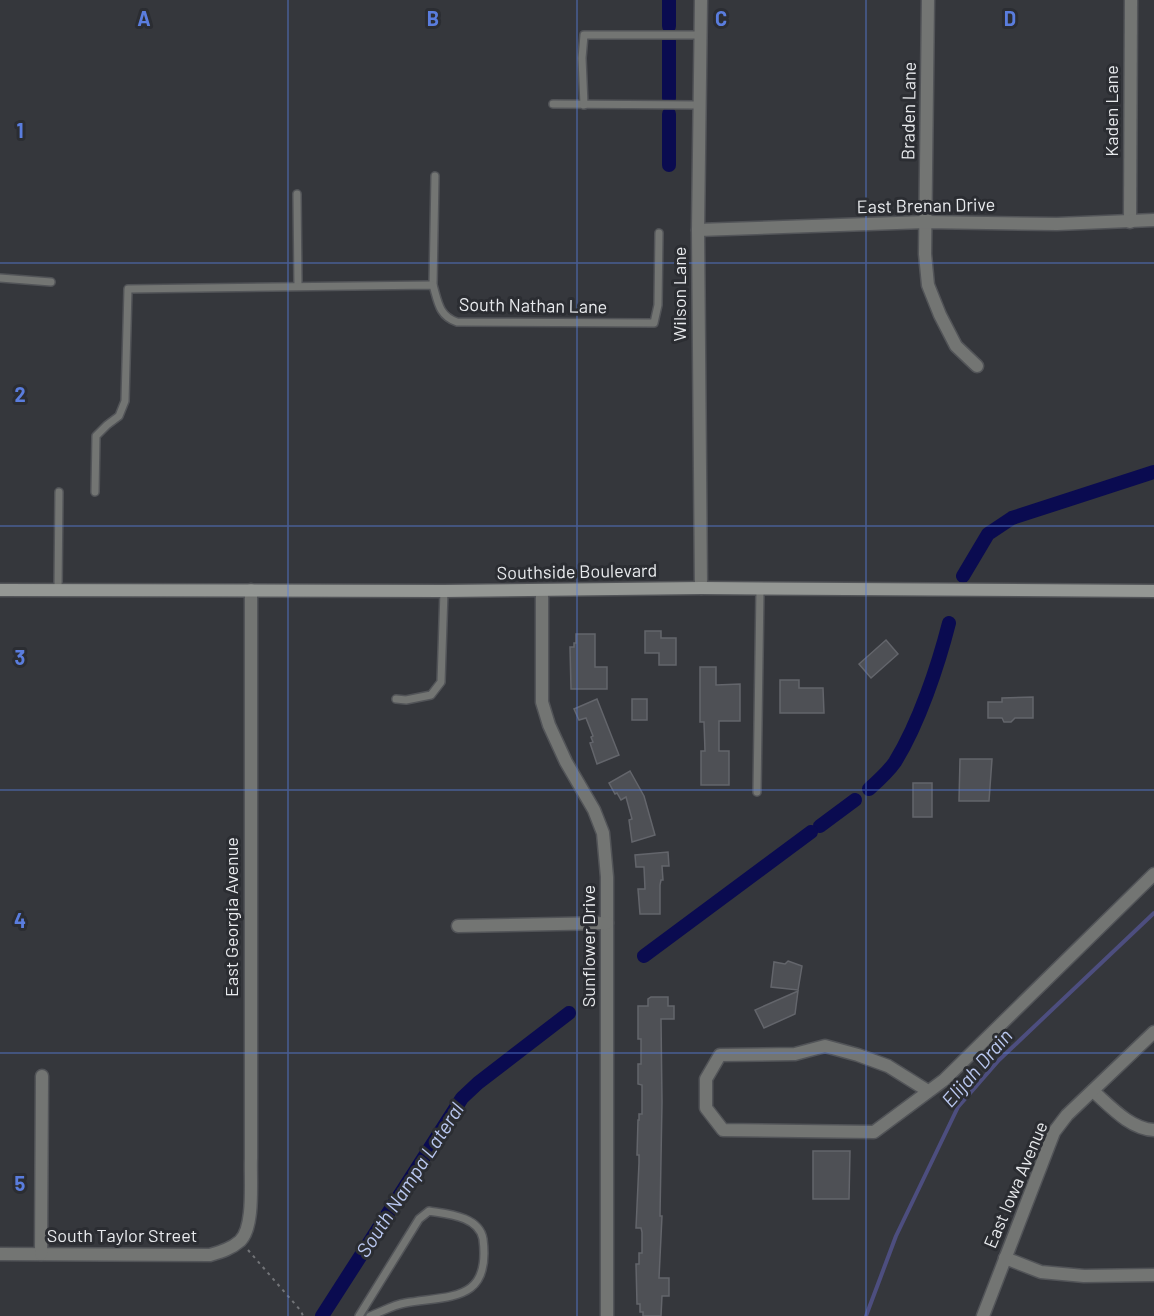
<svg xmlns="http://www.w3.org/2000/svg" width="1154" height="1316" font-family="Barlow,sans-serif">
<rect width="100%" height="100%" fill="#35373c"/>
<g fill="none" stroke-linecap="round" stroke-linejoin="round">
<path stroke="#4d4e7f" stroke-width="4" d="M866,1316L896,1236L958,1107L999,1060L1154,913"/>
<g stroke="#0a0b50" stroke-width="14">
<path d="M669,26V0"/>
<path d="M669,98V41"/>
<path d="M669,165V114"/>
<path d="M963,576L988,534L1012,518L1154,472"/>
<path d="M869,789C878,781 888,772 895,762C919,723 938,666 949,623"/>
<path d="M820,826L855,800"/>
<path d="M644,956L811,832"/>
<path d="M322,1316L462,1098L478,1083L569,1013"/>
</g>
</g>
<g fill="#4e5055" stroke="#63656b" stroke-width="1.5">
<path d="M645,631H661V638H676V665H659V653H645Z"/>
<path d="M576,634H595V667H607V689H571L570,647H574V643H576Z"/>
<path d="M886,640L898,654L871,678L859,664Z"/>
<path d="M700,667H716V685L740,684V721H719V751H729V785H701V751H705L704,722H700Z"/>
<path d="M780,680H799V688H823L824,713H780Z"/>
<path d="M1033,697V718H1015L1011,722H1004L1002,718H988V702H1002V698Z"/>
<path d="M597,699L619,755L597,764L590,743L593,742L591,737L593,736L586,718L579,720L574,709Z"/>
<rect x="632" y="699" width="15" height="21"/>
<path d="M960,759H992L989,801H959Z"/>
<path d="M630,771L644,796L655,835L632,842L629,820L632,819L626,797L621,800L617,793L615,794L609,783Z"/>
<rect x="913" y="783" width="19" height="34"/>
<path d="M668,852L669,866H662L663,880H661L660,885V914H640L638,889H645L644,867H636L635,855Z"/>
<path d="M788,961L802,966L798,990L771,987L774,962L785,964Z"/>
<path d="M798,991L795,1014L764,1028L755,1010Z"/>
<path d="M651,997H668V1006H674V1019H661L662,1102L660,1216H662L659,1278H669V1296H662L661,1316H643V1312H640V1304H637L636,1264H639V1253H642V1232L641,1228H636L639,1163V1155H637L638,1120H639V1114H642V1085L638,1084V1064H641V1039H638V1006H648V999Z"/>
<path d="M813,1151H850L849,1199H813Z"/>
</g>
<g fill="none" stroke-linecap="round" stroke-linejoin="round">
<g stroke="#525458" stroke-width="10">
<g id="service">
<path d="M553,104L699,105"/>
<path d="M584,105L582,58L584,35H700"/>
<path d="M297,194L298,286"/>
<path d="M0,278L51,282"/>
<path d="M433,285L435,176"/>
<path d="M95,492L96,436L107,425L119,416L125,401L128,289L433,285C438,302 439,316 457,322L654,323L658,305L659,233"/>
<path d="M58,590L59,492"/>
<path d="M396,699L406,700L431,695L441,682L444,591"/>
<path d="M757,792L760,589"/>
<path d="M359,1316L419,1219L429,1211C447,1214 479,1216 483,1239C491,1302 451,1295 405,1303C393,1305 381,1312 370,1316"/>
</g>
</g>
<g stroke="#525458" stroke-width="15">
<g id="minor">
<path d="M928,0L925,254L928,285L940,315L956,346L977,366"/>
<path d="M1130,222L1131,0"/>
<path d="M698,230L925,222L1057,224L1154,220"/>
<path d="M701,588L698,230L701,0"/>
<path d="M542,591V702L549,725L566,762L594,810L603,833L607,877V1316"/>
<path d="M458,926L607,923"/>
<path d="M928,1091L888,1066L858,1055L825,1046L795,1054L720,1055L706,1079V1108L723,1130L874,1132L944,1080L1154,874"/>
<path d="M1093,1091C1110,1106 1130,1129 1154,1130"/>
<path d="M0,1254L210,1255C220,1252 231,1249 240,1241C255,1227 250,1179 251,1158V590"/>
<path d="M41,1254L42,1076"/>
<path d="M1005,1258L1041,1272L1084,1276L1154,1275"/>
<path d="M983,1316L1054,1132L1067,1115L1154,1032"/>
</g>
</g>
<g stroke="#525458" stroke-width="15">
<path id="secondary" d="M0,590L444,591L701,588L1154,591"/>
</g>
<path stroke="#727478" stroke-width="2" stroke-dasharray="3 4.5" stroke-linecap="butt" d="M248,1250L301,1311L303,1316"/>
<use href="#service" stroke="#737573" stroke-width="7"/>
<use href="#minor" stroke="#737573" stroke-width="12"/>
<use href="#secondary" stroke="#949794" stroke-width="12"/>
</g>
<path fill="none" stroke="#5a7dde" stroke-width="1.5" stroke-opacity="0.55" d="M288,0V1316M577,0V1316M866,0V1316M0,263H1154M0,526H1154M0,790H1154M0,1053H1154"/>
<g text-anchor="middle" stroke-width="6" stroke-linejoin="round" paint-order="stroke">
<g font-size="18" fill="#e8eaed" stroke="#2b2d32">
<text transform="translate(909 111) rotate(-89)" y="6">Braden Lane</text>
<text transform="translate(1112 111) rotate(-90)" y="6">Kaden Lane</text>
<text transform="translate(926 206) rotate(-1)" y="6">East Brenan Drive</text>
<text transform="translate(680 294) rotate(-90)" y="6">Wilson Lane</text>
<text transform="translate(533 306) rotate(1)" y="6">South Nathan Lane</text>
<text transform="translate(577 572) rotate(-1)" y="6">Southside Boulevard</text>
<text transform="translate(232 917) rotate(-90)" y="6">East Georgia Avenue</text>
<text transform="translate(589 946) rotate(-90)" y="6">Sunflower Drive</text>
<text transform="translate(1016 1185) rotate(-67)" y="6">East Iowa Avenue</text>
<text x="122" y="1242">South Taylor Street</text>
</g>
<g font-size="20" font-style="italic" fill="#bac8f1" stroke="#2b2d32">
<text transform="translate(977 1068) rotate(-49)" y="7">Elijah Drain</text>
<text transform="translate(410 1180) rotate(-57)" y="7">South Nampa Lateral</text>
</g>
</g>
<g font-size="20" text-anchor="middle" font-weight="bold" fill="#5a7dde" stroke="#2b2d32" stroke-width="6" stroke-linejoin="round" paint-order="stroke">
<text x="144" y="26">A</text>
<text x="433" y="26">B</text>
<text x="721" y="26">C</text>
<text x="1010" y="26">D</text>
<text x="20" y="138">1</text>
<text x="20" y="402">2</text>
<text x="20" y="665">3</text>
<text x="20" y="928">4</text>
<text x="20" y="1191">5</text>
</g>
</svg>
